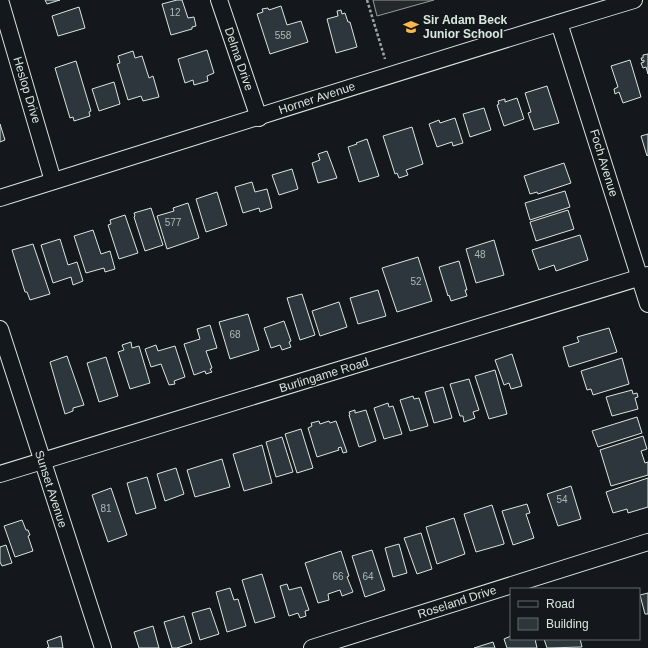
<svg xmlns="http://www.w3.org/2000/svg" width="648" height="648" font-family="Helvetica,sans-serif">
<rect width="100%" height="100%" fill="#14181c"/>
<path fill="#24282b" stroke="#939e99" d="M373,0H434L377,16Z"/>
<g fill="#2c363c" stroke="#d8e6dc">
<path d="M45,0H60L47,4Z"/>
<path d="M177,0H182L188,18L194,17L196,26L192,27V29L171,35L162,4Z"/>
<path d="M281,6L287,25L301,21L308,42L270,54L257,14L263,12L262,9L268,8L269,10Z"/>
<path d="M79,7L85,28L58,36L52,16Z"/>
<path d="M341,10L342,14L345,13L348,22H350L357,47L336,53L327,19L338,16L337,11Z"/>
<path d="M207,50L214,73L207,76L208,81L194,85L193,80L185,83L178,59Z"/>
<path d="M133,51L135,58L142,56L149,78L153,76L159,97L143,101L141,96L128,100L117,64L120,63L118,56Z"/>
<path d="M648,54V74L646,67L643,68L641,63L644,62V60L642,61L641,58H643V55Z"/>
<path d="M630,60L641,97L623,103L619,92L615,94L614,89L618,87L611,66Z"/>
<path d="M76,61L91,111L89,112L90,116L74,121L73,117L70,118L55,68Z"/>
<path d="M114,82L120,104L99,111L92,89Z"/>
<path d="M547,86L559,123L534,130L528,113L531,112L525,93Z"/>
<path d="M517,98L524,119L504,126L497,105L499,104L498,101L505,99V102Z"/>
<path d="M484,108L491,130L470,137L463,114Z"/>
<path d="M455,118L463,143L453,146L452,142L437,147L429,124L439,120L440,123Z"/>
<path d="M0,124L5,140L0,142Z"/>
<path d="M412,127L423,164L406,170L408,175L399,178L397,173L395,174L383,136Z"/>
<path d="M648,134V155L647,156L641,136Z"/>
<path d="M367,139L379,176L359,182L348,147L357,144L356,143Z"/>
<path d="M327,151L337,178L318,183L312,163L320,160L318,154Z"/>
<path d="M564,163L571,183L538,194L537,192L530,194L524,176Z"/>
<path d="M292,169L298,189L279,195L272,175Z"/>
<path d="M252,182L255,192L267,189L272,208L260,212L259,208L243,213L235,187Z"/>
<path d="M565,191L570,207L530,220L525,203Z"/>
<path d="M217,192L227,225L206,232L196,199Z"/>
<path d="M188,203L199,238L167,249L157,216L174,211L173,208Z"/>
<path d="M151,208L163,245L145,251L134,217L135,216L134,213Z"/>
<path d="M568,210L574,229L536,241L530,222Z"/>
<path d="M125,215L138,253L119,259L108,225L111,224L110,220Z"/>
<path d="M93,230L101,254L110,251L115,269L105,272L104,268L86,273L74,236Z"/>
<path d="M580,235L588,260L556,271L554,265L539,270L532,250Z"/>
<path d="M60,239L68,265L77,262L83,281L73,285L71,277L53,283L41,245Z"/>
<path d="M494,240L504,275L476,283L466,249Z"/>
<path d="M33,244L50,294L30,300L27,292H25L12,250Z"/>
<path d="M418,257L432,301L397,312L382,268Z"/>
<path d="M459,261L467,290H465L467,296L451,301L449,295L448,296L439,267Z"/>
<path d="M378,290L386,316L358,324L350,298Z"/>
<path d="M302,294L315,335L300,340L287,298Z"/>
<path d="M339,302L347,327L320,336L312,311Z"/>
<path d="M248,314L259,350L230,359L219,322Z"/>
<path d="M284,321L291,341L289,342L291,347L282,350L280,345L271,348L264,328Z"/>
<path d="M210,325L217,348L206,351L212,368L210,369L212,372L206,374L205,371L194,375L184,344L200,339L197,329Z"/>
<path d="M609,328L617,352L569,367L563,347L579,342L577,337Z"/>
<path d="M131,342L132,348L139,346L150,383L130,389L118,352L124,350L122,345Z"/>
<path d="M156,345L158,351L175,346L185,377L174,381L175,384L169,385L161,364L151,367L145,349Z"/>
<path d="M512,354L522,386L511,389L509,383L504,385L495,360Z"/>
<path d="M67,356L84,405L73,408V411L65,414L50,362Z"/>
<path d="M106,357L118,396L99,402L87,363Z"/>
<path d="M622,358L629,384L593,395L591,389L587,390L581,371Z"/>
<path d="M495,370L507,414L489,419L475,376Z"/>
<path d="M469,379L479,410L473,412L475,418L464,422L463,416H460L450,384Z"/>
<path d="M443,387L452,418L434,423L425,392Z"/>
<path d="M632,390L633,394L637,393L638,397L635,398L638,409L612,416L606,397Z"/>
<path d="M413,396L414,399L419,398L428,426L410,431L400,400Z"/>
<path d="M388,403L389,407L393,406L402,434L384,439L374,408Z"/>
<path d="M355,410V413L366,410L376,441L359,447L349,415H350L349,412Z"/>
<path d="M637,417L642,433L598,447L592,431Z"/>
<path d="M319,421L320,424L329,421L330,423L336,421L347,452L343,453L341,447L338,448L339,450L317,457L308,428L312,426L311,423Z"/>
<path d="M301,429L313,468L297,473L285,434Z"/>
<path d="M643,436L647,449L641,451L645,463L648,462V475L611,486L600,450Z"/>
<path d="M282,437L293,472L276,477L266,442Z"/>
<path d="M262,445L272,483L244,491L233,454Z"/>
<path d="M222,459L230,487L195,497L187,470Z"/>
<path d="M176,468L184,494L165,501L157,474Z"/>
<path d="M147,477L156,508L136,514L127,483Z"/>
<path d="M648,478V507L628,513L627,509L613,513L606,492Z"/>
<path d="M571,486L581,519L558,526L547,494Z"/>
<path d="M111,488L127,535L108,542L92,495Z"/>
<path d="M527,504L530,513L526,514L534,538L513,545L502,511Z"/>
<path d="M492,505L504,543V544L476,552L464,514Z"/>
<path d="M454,518L465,554L437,564L426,527Z"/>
<path d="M22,520L26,530H28L30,535L28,536L33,551L15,557L4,526Z"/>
<path d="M421,533L432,569L417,574L404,538Z"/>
<path d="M399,544L407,573L393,577L385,548Z"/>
<path d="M6,545L12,563L2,566L0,562V547Z"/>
<path d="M372,550L385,590L365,597L352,556Z"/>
<path d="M341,551L349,576L347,577L353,592L342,596L340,590L328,594L329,600L318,603L305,563Z"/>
<path d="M262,574L275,617L255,623L242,580Z"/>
<path d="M287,584L289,590L301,587L309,610L305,611L306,616L300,618L298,613L289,616L280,586Z"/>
<path d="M230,588L234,600L238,599L246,626L227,632L216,592Z"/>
<path d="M648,593V614H645L640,595Z"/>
<path d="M210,608L219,634L200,640L192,613Z"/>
<path d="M184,616L192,643L177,648H172L164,622Z"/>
<path d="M153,626L159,648H139L134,632Z"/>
<path d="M61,636L63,648H47L49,647L47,641Z"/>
<path d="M511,636V639H535L537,648H507L504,639Z"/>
<path d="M544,639H580L582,647L547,648Z"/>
<path d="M493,642L495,648H474Z"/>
</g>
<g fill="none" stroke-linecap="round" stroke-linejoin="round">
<g stroke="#d8e6dc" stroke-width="18">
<g id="minor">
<path d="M0,0L53,181"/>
<path d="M219,0L259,118"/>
<path d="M559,23L648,304"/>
<path d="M0,198C211,132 422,64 634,0"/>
<path d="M0,329L103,648"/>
<path d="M0,474L648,275"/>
<path d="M312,648L648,542"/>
</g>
</g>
<path stroke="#9da8a2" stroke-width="2.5" stroke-dasharray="3 2" stroke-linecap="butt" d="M367,0L385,59"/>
<use href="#minor" stroke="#14181c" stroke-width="16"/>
</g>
<defs>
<g id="school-bare" transform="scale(1.2)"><path d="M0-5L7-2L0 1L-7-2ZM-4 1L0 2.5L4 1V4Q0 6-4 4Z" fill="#ffb74d" stroke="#14181c" stroke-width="2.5" paint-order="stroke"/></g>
</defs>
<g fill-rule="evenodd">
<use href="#school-bare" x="411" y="27"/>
</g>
<g text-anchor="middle" stroke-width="3" stroke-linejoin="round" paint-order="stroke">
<g font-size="10" fill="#adbab4">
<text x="175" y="16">12</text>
<text x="283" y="39">558</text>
<text x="173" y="226">577</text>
<text x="480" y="258">48</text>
<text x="416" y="285">52</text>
<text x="235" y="338">68</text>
<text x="562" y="503">54</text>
<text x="106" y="512">81</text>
<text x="338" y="580">66</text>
<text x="368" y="580">64</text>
</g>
<g font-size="12" font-weight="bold" fill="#d8e6dc" stroke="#14181c" text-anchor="start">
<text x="423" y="24">Sir Adam Beck<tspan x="423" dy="14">Junior School</tspan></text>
</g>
<g font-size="12" fill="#d8e6dc" stroke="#14181c">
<text transform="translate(239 59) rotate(71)" y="4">Delma Drive</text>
<text transform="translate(27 90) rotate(73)" y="4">Heslop Drive</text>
<text transform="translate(317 98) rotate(-18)" y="4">Horner Avenue</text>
<text transform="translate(604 163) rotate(73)" y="4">Foch Avenue</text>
<text transform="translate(324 375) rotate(-17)" y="4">Burlingame Road</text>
<text transform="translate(51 489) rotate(72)" y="4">Sunset Avenue</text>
<text transform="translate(457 602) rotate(-18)" y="4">Roseland Drive</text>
</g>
</g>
<rect x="510" y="588" width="130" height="52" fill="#14181c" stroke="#626a69"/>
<rect x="518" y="601" width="20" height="6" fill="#14181c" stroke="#626a69"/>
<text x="546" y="608" font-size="12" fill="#d8e6dc">Road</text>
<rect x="518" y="618" width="20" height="12" fill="#2c363c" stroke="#626a69"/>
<text x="546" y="628" font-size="12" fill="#d8e6dc">Building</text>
</svg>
